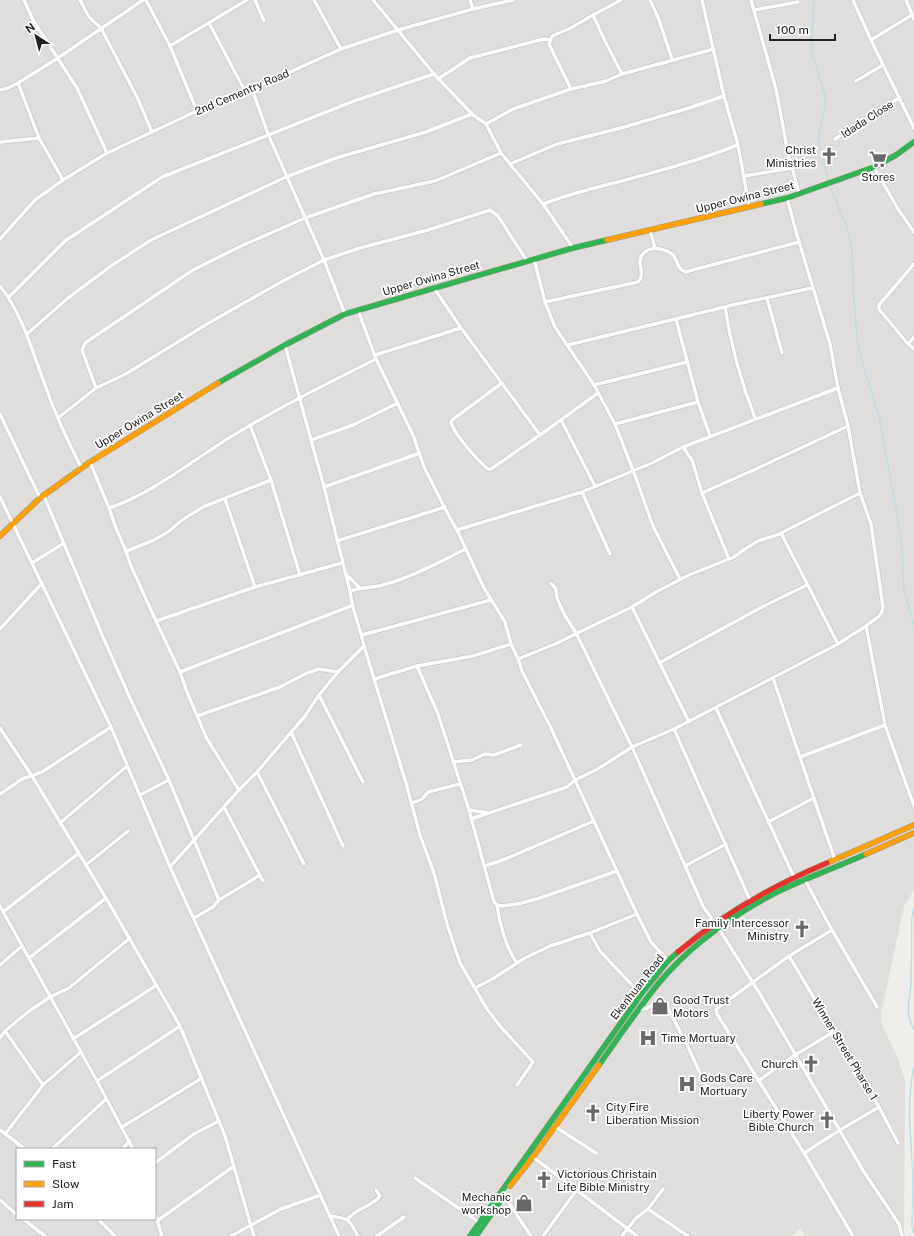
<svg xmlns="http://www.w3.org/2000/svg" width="914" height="1236" font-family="'Public Sans',sans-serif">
<rect width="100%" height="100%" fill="#f0eeeb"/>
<path fill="#dfdedc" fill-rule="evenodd" d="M0,0H914V890L904,906L881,1014L882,1025L897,1056L905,1080L904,1236H805L800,1228L792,1236H0ZM17,1149H155V1219H17Z"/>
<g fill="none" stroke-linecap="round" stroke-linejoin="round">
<g stroke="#bfdbe3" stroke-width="1.5">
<path d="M814,0L812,33V53L825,95V105L818,139L828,179"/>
<path d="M831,188L848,231L852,249L853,286L857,337L861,358L879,416L897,515L902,549L904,590L914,625"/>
<path d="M914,908L912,917C911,938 912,960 911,982C910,1002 904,1011 914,1030"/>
<path d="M914,1067C906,1102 911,1140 913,1175C914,1192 912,1210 912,1227L914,1233"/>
</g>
<g stroke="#c9c8c7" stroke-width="5">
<g id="street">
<path d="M24,0L33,20L77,88L107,153"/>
<path d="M80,0L89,17L101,28L138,99L152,132"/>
<path d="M146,0L170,46L197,111"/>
<path d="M255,0L264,21"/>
<path d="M314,0L341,49"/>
<path d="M373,0L434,74L472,114L486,124L501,153L543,204L573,248"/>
<path d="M470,0L473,9"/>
<path d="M650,0L658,17L672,59"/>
<path d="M702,0L724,96L738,145L749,206"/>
<path d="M751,0L776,89L787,148L799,194"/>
<path d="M853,0L871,40L914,128"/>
<path d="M906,0L914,19"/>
<path d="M754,10L798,2"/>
<path d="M593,15L605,41L622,74"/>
<path d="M209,23L245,91"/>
<path d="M871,40L912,15"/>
<path d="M170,46L247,0"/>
<path d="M438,79L470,58L540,40L546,39L549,40"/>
<path d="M856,81L883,65"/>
<path d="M18,83L39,138L63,180"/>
<path d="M252,89L268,134L324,260L345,314"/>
<path d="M571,89L606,81L622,74L714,49"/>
<path d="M0,90L8,88L18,83L58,58L143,0"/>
<path d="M486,124L513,109L571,89L549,44L552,36L571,28L593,15L621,0"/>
<path d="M835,139L899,98"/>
<path d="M0,142L39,138"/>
<path d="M510,164L557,144L621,128L692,107L724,96"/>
<path d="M874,167L898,209L914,232"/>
<path d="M744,176L792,168"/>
<path d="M543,204C566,195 590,189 614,183C656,172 697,161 738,145"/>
<path d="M650,230L655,248"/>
<path d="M0,239L35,200L63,180L107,153L197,111L252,89L341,49L398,30L473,9L513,0"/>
<path d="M534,259L545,302L555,327L594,385L615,424L633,470L653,526L680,579"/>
<path d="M914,264L879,305V309L908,344L914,349"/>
<path d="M0,286C23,315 32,351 45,385C55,414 68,442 82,469"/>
<path d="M434,288L461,328L540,435"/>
<path d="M9,297L65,241L162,177L354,101L434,74"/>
<path d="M767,298L782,353"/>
<path d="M545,302L638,282C648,273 631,259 648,250C652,248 655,248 660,249C683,254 671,265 685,272L799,242"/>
<path d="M725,307C731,346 741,382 755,418"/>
<path d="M358,310L376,359L413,435L424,467L450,518L457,530L484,588L505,622L511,644"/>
<path d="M676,319L698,402L710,436"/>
<path d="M27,334L68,298L111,266L151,240L286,177L336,158L426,132L472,114"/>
<path d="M908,344L914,337"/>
<path d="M285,345L324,487L350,591C352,610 360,627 364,646L406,783L420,835L434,873L447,924L460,963L487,1009L500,1026L533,1062L517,1085"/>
<path d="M568,345L737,304L812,288"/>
<path d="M375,355L461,328"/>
<path d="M502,383L452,420C451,423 450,422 452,425C457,437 478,461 488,469H491L540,435L598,393"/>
<path d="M594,385L687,362"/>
<path d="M96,388L82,350L85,343L193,270L241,246L305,218L374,194L435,181L501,153"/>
<path d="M0,414L40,498"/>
<path d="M58,418L96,388L124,375L212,321L283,281L324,260L360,248L428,230L490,210L498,216L527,261"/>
<path d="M561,420L595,486"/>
<path d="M615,424L698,402"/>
<path d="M250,425L271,480L300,575"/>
<path d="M311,440L353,425L398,403"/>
<path d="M683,447L692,460L702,493L729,559"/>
<path d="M90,462L109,508C153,493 190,462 229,438C276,409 326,384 376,359"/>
<path d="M324,487L420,453"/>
<path d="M582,492L652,463L683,447L838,388"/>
<path d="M702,493L758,468L848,426"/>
<path d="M44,496L103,637L130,698L169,780L140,795"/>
<path d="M0,497L111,727L170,867L339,1236"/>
<path d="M225,499L255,587"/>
<path d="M109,508L116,528L126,551L131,566L156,621L180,672L187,692L207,739L239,790"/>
<path d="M457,530L582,492L610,554"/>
<path d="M781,533L838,644"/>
<path d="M337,541L445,507"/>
<path d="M126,551L152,541L168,532L182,520L203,507L271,480"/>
<path d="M32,563L64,543"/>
<path d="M345,573L360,588"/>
<path d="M551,583L556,589L557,598L564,614L576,633L632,747L703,906L726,940L760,994L864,1172L899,1224L902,1236"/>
<path d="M350,591C361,587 372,588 383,585C413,577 439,562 466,549"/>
<path d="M632,607L689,722"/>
<path d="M156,621L255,587L342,563"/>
<path d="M866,626L885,725L914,806"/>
<path d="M0,629L42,583"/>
<path d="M362,635L491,600"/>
<path d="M518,659L522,671L550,726L635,910L651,942L668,961"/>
<path d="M659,663L766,605L807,585"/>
<path d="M417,666L438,714L469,810L494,902L497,905L501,906L518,904L540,898L617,871"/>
<path d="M180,672L351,606"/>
<path d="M773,678L835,860"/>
<path d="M374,679L417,666L473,656L511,644L518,659L555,644L594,625L632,607L656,592L689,575L734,557L745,549L758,541L777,535L860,493"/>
<path d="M319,695L363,782"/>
<path d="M716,708L794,877"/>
<path d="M197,716L280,687L307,673L319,669L338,672"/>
<path d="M0,728L32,776L106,898L180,1026L225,1136L254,1236"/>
<path d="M674,729L750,900"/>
<path d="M291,732L343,846"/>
<path d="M800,757L885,725"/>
<path d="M453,762L472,760L485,754L494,755L521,745"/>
<path d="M257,772L304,864"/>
<path d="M169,780L219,900L213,907L194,918"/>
<path d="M0,794L22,779L42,772L111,727"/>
<path d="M412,803L422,799L428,792L460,784"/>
<path d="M224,807L263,881"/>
<path d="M469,810L488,813"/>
<path d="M471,819L567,787L575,780L596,770L632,747L674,729L838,644L866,626L878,617L882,612L883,607L871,524L860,493L848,426L838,388L830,344L797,235L787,198"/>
<path d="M768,822L814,798"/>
<path d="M60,823L127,766"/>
<path d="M86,865L128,831"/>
<path d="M485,866L508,858L594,821"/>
<path d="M685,866L726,844"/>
<path d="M170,867L239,790L257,772L305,716L319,695L338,672L364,646"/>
<path d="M805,880L832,930L877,1007"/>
<path d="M219,900L260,875"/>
<path d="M497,905C499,922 506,948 517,963"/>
<path d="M0,906L97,1081L133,1149"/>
<path d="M3,912L79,853"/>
<path d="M832,930L789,956L716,1009L717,1014L804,1153L853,1236"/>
<path d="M590,933L600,951L630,983L642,993"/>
<path d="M789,956L879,1107L898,1143"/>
<path d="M29,958L106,898"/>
<path d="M0,965L22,946"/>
<path d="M475,988L494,978L525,958L550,946L590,933L637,914"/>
<path d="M639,1009C649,1011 654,1001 663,1000L666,1004L689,1049L709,1093"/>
<path d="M5,1031L43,1085"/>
<path d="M0,1038L5,1031L28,1012L50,997L69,988L130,938"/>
<path d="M73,1039L157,985"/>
<path d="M97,1081L180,1026"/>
<path d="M758,1081L795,1055L835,1031"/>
<path d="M554,1126L596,1153"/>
<path d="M122,1127L202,1078"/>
<path d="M0,1130L25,1149"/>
<path d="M5,1134L44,1084L81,1052"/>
<path d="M52,1149L106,1099"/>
<path d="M122,1149L130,1141"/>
<path d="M804,1153L840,1130L879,1107"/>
<path d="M533,1157L637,1236"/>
<path d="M155,1163L194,1134L219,1121"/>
<path d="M415,1178L480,1223"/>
<path d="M503,1194L531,1236"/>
<path d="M0,1200L17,1215"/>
<path d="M648,1209L688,1236"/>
<path d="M155,1213L162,1236"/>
<path d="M330,1216C351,1219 348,1219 358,1236"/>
<path d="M23,1219L45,1236"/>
<path d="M98,1219L115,1236"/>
<path d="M348,1219C357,1207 371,1208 380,1196L376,1190"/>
<path d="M157,1221L234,1166"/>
<path d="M231,1236L281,1209L321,1195"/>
<path d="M377,1236L404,1217"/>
<path d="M543,1236L576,1191"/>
<path d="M622,1236L636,1218L648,1209L663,1189"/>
</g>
</g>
<g stroke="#999a82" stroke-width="6">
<g id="fast">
<path d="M761,204L787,198L874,167L896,155L914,142"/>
<path d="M218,383L285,345L345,314L573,248L607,240"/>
<path d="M599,1065C618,1038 637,1010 658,984C689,946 733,915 777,892C806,878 837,867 866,854"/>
<path d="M470,1236L642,993L668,961L678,952"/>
<path d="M476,1236L499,1203L501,1197"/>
</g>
</g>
<g stroke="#999a82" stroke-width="6">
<g id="slow">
<path d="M607,240L761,204"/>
<path d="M0,536L40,498L90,462L218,383"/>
<path d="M866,854L914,833"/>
<path d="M827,863L914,825"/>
<path d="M510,1186L533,1157L599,1065"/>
</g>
</g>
<g stroke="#999a82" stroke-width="6">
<path id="jam" d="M678,952C724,913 772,886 827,863"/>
</g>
<use href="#street" stroke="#fdfcfc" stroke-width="3.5"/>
<use href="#fast" stroke="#30b455" stroke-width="5"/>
<use href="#slow" stroke="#ff9f0a" stroke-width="5"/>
<use href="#jam" stroke="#e5322d" stroke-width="5"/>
</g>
<defs>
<g id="church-bare" transform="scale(1.38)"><path d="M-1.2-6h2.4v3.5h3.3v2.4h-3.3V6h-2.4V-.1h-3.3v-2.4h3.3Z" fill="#6a6968" stroke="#fff" stroke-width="2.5" paint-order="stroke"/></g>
<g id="supermarket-bare" transform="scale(1.38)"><path d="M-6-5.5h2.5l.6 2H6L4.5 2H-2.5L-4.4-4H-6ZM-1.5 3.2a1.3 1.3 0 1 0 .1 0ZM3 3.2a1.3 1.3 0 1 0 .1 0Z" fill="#6a6968" stroke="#fff" stroke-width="2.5" paint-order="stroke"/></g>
<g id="shop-bare" transform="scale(1.38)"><path d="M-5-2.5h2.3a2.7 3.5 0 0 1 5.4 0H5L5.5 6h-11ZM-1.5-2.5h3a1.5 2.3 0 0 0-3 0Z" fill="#6a6968" stroke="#fff" stroke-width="2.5" paint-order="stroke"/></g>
<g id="hospital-bare" transform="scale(1.38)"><path d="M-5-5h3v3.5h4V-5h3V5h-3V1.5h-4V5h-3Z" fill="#6a6968" stroke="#fff" stroke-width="2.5" paint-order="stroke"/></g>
</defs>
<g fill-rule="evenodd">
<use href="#church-bare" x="829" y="156"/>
<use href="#supermarket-bare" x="878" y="159"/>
<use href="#church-bare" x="802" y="929"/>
<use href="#shop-bare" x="660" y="1006"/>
<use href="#hospital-bare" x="648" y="1038"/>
<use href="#church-bare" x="811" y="1064"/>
<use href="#hospital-bare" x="687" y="1084"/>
<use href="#church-bare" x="593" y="1113"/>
<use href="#church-bare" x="827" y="1120"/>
<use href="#church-bare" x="544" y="1180"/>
<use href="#shop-bare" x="524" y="1203"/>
</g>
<g text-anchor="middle" stroke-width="3.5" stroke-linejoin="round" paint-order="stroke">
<g font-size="11" fill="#222" stroke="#fff">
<text transform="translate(242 92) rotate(-23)" y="4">2nd Cementry Road</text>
<text transform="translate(867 119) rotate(-33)" y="4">Idada Close</text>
<text transform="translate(745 197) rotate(-14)" y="4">Upper Owina Street</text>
<text transform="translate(431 278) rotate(-16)" y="4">Upper Owina Street</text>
<text transform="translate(139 420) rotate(-31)" y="4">Upper Owina Street</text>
<text transform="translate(637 987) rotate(-52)" y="4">Ekenhuan Road</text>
<text transform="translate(845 1049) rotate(59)" y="4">Winner Street Pharse 1</text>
</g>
<g font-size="11" fill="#222" stroke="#fff" text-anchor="end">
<text x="816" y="154">Christ<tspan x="816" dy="13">Ministries</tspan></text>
<text x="878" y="181" text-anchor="middle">Stores</text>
<text x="789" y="927">Family Intercessor<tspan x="789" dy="13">Ministry</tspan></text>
<text x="673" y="1004" text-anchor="start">Good Trust<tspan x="673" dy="13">Motors</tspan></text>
<text x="661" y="1042" text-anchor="start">Time Mortuary</text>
<text x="798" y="1068">Church</text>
<text x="700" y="1082" text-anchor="start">Gods Care<tspan x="700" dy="13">Mortuary</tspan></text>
<text x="606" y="1111" text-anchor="start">City Fire<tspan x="606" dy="13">Liberation Mission</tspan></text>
<text x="814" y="1118">Liberty Power<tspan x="814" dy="13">Bible Church</tspan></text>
<text x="557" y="1178" text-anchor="start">Victorious Christain<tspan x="557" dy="13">Life Bible Ministry</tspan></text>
<text x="511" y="1201">Mechanic<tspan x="511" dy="13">workshop</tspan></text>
</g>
</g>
<rect x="16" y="1148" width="140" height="72" fill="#ffffff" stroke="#a7a7a7"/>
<rect x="24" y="1161" width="20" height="6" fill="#30b455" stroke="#a7a7a7"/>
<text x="52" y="1168" font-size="12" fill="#222222">Fast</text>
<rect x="24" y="1181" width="20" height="6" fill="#ff9f0a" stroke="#a7a7a7"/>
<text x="52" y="1188" font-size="12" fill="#222222">Slow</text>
<rect x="24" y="1201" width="20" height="6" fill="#e5322d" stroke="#a7a7a7"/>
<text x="52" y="1208" font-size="12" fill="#222222">Jam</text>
<g transform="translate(36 36) rotate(324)" stroke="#ffffff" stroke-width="3" paint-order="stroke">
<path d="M0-3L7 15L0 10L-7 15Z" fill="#222222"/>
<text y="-6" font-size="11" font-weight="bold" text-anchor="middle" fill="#222222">N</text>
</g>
<path d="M770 34v6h65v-6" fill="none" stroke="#222222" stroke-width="2"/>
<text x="776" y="34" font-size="12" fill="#222222" stroke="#ffffff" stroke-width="3" paint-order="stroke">100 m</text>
</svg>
